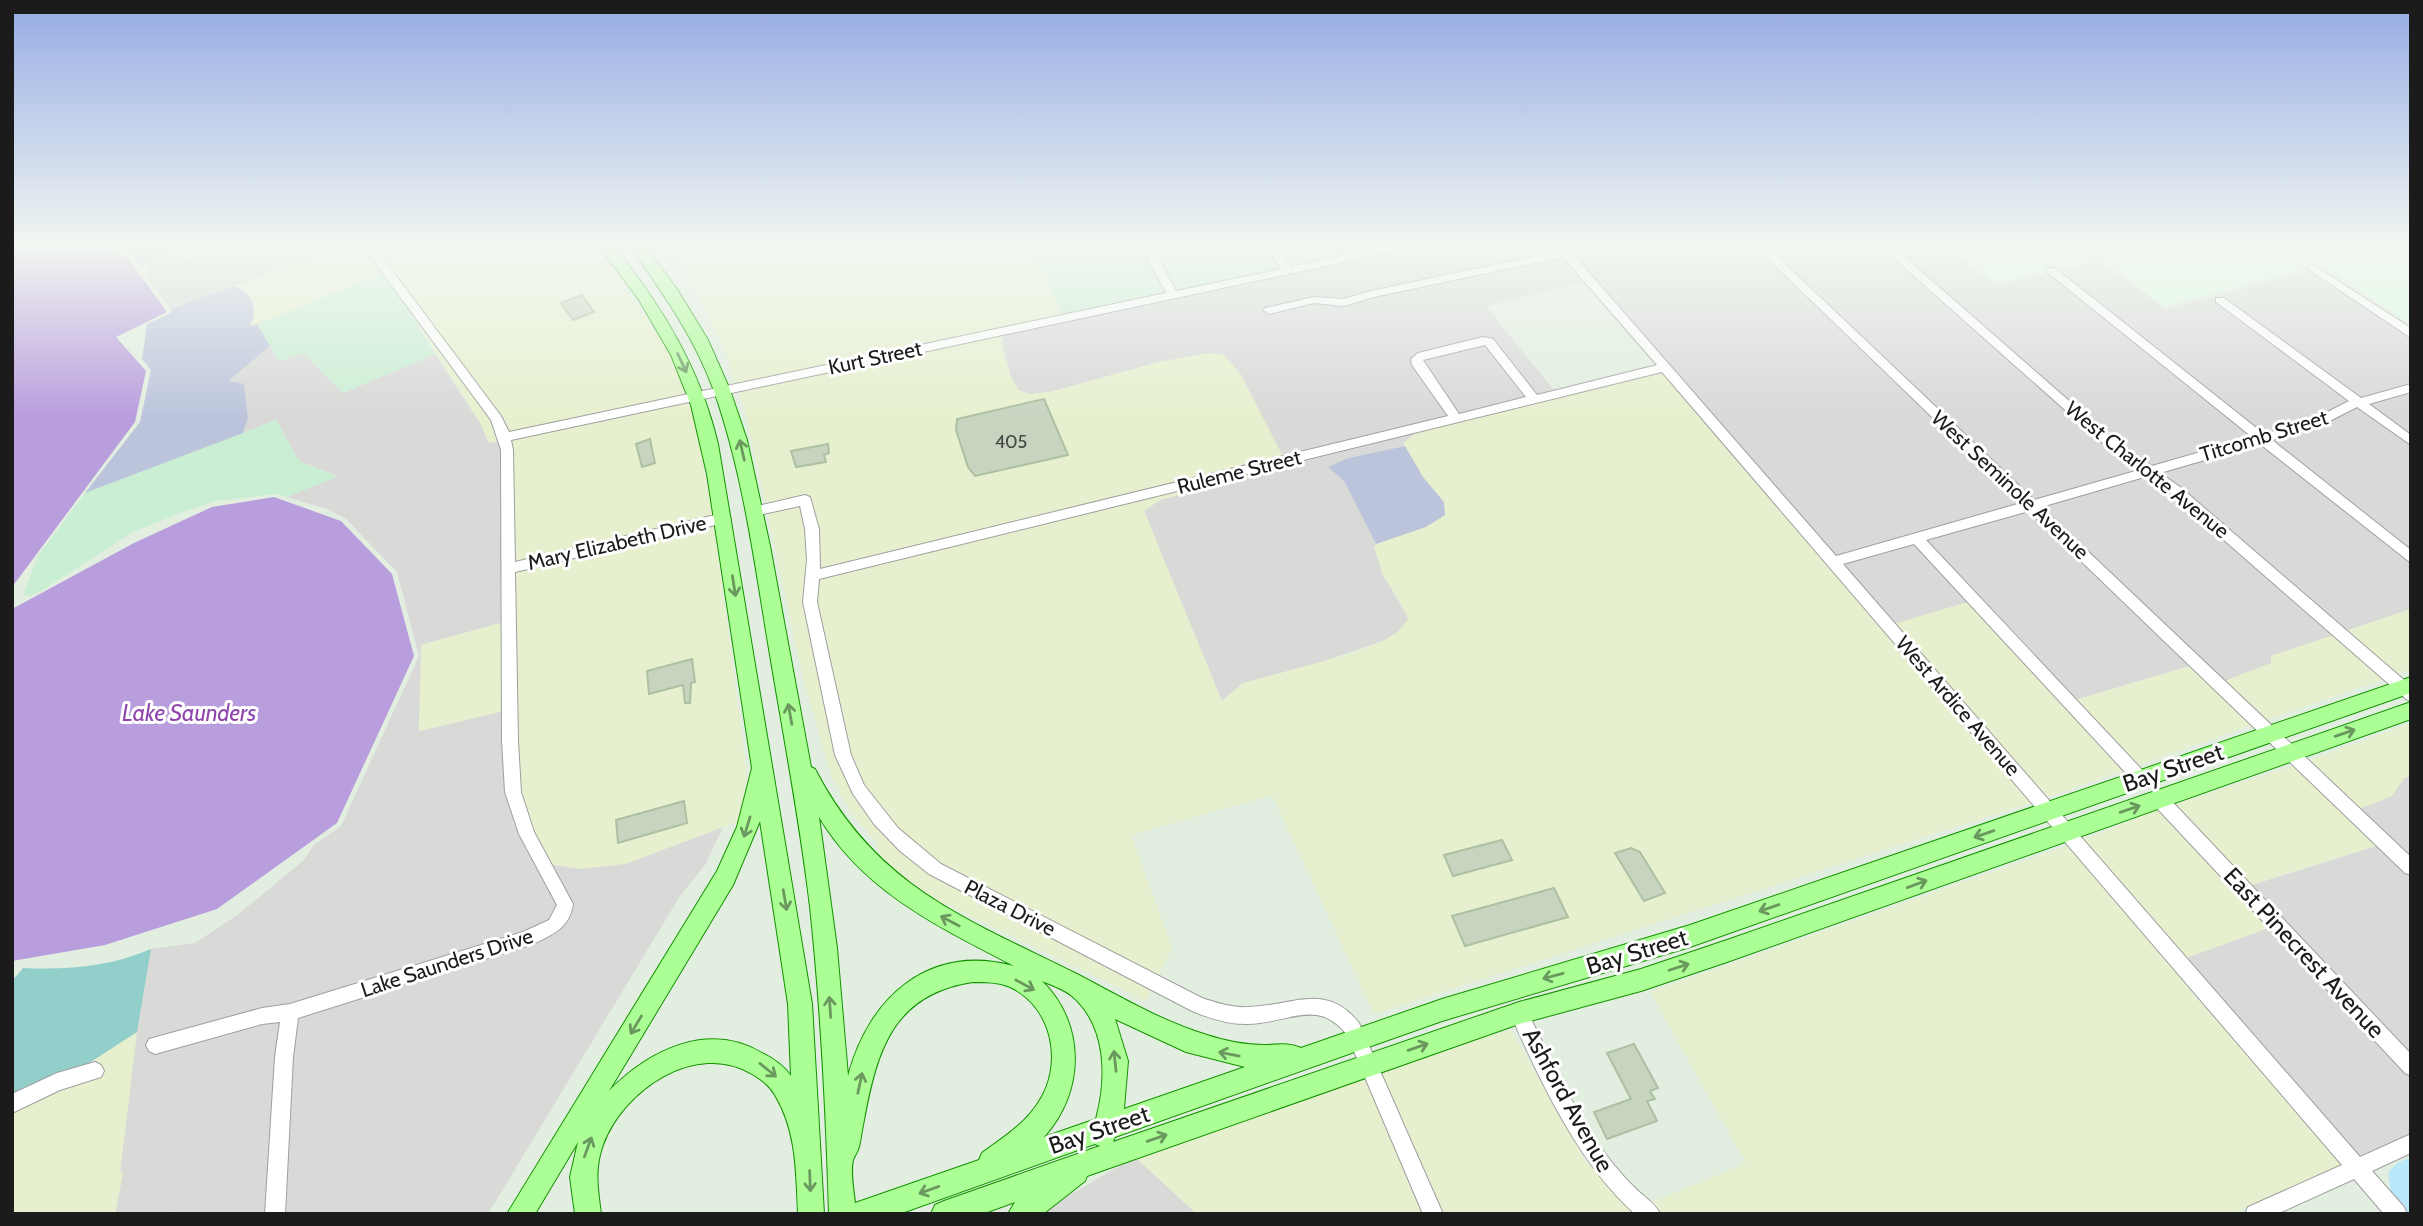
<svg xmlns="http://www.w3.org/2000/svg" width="2423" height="1226" font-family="Cabin,sans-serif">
<rect width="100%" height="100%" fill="#e2eee0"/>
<g fill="#d9d9d8">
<path d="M176,245H184L181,247L186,254L182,262L228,245H263L268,252L286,245H345L171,309L148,278V260Z"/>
<path d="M1282,245H1397L1282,269L1292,261Z"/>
<path d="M1422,245H1554L1586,282L1486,306L1558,395L1404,443L1405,446L1348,458L1329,467L1344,481L1376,544L1374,547L1383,575L1409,619L1399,631L1383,641L1232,692L1221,702L1144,511L1160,500L1162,361L1050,392L1030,394L1018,390L1011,377L1001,342L1004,334Z"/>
<path d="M1564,245H1946L1996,286L2100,261L2166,309L2312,270L2411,331V609L2272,656V663L2217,684L2196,664L2072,701L1894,624Z"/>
<path d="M270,346L279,361L304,353L343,393L435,354L489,437L499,441L512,620L422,645L419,731L512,709L625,864L723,827L705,865L680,896L488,1214H174V1211L166,1214H115L123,1173L120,1174L130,1072L151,949L195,943L236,916L304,860L314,845L341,826L419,656L397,572L346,519L327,509L286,497L337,476L299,461L276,420L243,433L248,418L227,381Z"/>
<path d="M2411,776V1133L2356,1157L2183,959L2279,924L2246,887L2380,845L2352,811L2392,796L2404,778Z"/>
<path d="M1135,1157L1197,1214H1041L1047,1208Z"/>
</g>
<g fill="#e7f0ce">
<path d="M345,245H361L382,274L250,327L256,309L250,296L233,286Z"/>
<path d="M373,245H592L670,350L689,394L509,432L502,416Z"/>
<path d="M667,245H1031L1063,315L736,384L723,347L685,270Z"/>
<path d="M406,306L491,421L499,441L489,443L478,419Z"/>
<path d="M1004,334L1001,343L1011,377L1018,390L1030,394L1050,392L1163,361L1209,353L1224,355L1240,373L1289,468L1160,500L1144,511L1222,701L1243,683L1350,654L1383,641L1399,631L1408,619L1400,600L1383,575L1374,546L1400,534L1444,502L1423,477L1403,443L1417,432L1656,369L1672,382L2033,802L1374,1014L1272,795L1131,835L1172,948L1146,1001L935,899L882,860L875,841L850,811L831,775L803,678L745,409L738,390Z"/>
<path d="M691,399L713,517L516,563L511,438Z"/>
<path d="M714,524L747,774L742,820L625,864L581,869L539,863L513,823L512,709L419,731L421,645L511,620V572Z"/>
<path d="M1974,600L2072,701L2197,664L2217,684L2271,663V656L2411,609V669L2045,798L1894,624Z"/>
<path d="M2411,723V776L2404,778L2392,796L2352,812L2381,844L2246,886L2280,924L2183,959L2081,841L2149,813L2302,763Z"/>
<path d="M2070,845L2170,963L2198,1001L2202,1000L2344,1163L2232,1214H1197L1135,1157L1452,1047L1511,1030L1585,1161L1637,1209L1746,1163L1650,992Z"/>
<path d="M137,1032L120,1173L123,1172L115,1214H12V1113Z"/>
</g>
<path fill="#d8ffe0" d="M1950,245H2411V324L2322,264L2164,306L2100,257L1996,283Z"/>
<g fill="#caeed4">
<path d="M1031,245H1141L1167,293L1063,315Z"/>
<path d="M1151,245H1282L1292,261L1291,266L1282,269L1176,291Z"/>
<path d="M382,274L406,306L435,354L343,393L304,353L279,361L257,324Z"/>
<path d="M276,420L299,461L337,477L286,497L277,494L216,501L180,513L133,532L41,591L31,596L23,595L38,556L85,493Z"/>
</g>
<path fill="#93cfca" d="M151,949L137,1032L12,1113V981L23,968C67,970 110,967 151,949Z"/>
<g fill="#bcc4dc">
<path d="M120,245H176L140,267L129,251Z"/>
<path d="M233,286C253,292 258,308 250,326L257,324L270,346L228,381L244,384L248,418L243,433L85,493L140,422L151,370L142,359L147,324L171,313V309Z"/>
<path d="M1405,446L1423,477L1444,502L1445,515L1426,527L1376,544L1344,481L1328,467L1348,458Z"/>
</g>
<path fill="#b9e8fb" d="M2411,1157V1214H2409L2391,1193L2388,1173L2397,1163Z"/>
<g fill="#b99ede">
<path d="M12,245H104L127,257L167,312L116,337L146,371L135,422L12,587Z"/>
<path d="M274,497L341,521L392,574L414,656L337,823L217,909L105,945L12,961V609L134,543L212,507Z"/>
</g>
<g fill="#c7d4c0" stroke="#adc0a2" stroke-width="2">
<path d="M582,295L594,312L573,320L561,303Z"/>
<path d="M1044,399L1068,455L975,476L968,467L956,430L957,419Z"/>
<path d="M650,439L655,463L642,467L636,444Z"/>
<path d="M828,444L829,453L824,455L826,462L796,467L791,451Z"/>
<path d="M692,659L695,682L691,683L690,703H685L683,685L649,694L647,671Z"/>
<path d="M684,801L687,823L618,843L616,820Z"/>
<path d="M1502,840L1512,860L1453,876L1444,855Z"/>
<path d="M1631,848L1640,852L1665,893L1644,901L1615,853Z"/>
<path d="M1554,888L1568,917L1465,946L1452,916Z"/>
<path d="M1634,1044L1658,1088L1650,1091L1655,1099L1647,1101L1657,1121L1607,1139L1594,1112L1631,1099L1607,1053Z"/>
</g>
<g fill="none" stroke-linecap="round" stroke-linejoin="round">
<g stroke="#9f9f9f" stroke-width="2">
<g id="minor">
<path d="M362,245H373L501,416L509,432L1166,293L1141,245H1152L1176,291L1281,269L1267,245H1278L1291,267L1394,245H1415L1410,248L511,440L513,450L515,562L724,513L731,518L724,523L515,572L518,741L521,792L534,832L573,904C570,928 552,935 533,944L298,1018L293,1057L285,1214H265L275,1057L280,1022L262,1024L155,1054L149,1051L146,1045L149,1039L262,1008L290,1004L523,932L549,920L557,905L519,834L505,792L502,741L501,450L491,420Z"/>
<path d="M1554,245H1565L1836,556L2021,503L1754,245H1765L2034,500L2139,470L2099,440L1879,245H1891L2107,434L2152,466L2252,437L2047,272V268H2055L2264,434L2310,421L2349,401L2216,302V298H2224L2361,398L2411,384V392L2369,404L2411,435V445L2357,407L2318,427L2272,440L2411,550V563L2260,444L2160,473L2180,487L2411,686V701L2406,699L2170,493L2148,476L2041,507L2411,857V875L2405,873L2029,511L1926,540L2146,774L2149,779L2146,784L2141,786L2136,784L1914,544L1843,564L2360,1157L2411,1134V1153L2372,1171L2404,1207L2407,1214H2384L2354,1179L2277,1214H2245L2248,1207L2342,1165L1662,372L819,579L817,602L851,755L864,785L898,828L941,864L1202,998C1217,1003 1233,1008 1249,1007C1293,1006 1326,981 1359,1023L1443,1214H1423L1347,1035C1317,996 1286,1025 1245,1024C1227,1024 1209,1018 1192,1011L929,874L900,851L874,824L853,794L835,755L803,602L807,560L805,529L800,506L754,516L749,514L747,511L749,508L805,495L810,497L819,529L820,569L1448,416L1412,365L1411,359L1418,353L1483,337L1493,339L1537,395L1657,365L1563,257L1374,297L1344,306L1314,303L1269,314L1263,310L1265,308L1314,297L1343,299L1371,291L1559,251ZM1485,345L1526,397L1459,414L1423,360Z"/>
<path d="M2312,264L2411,328V338L2308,269L2307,267Z"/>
<path d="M2159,792L2165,794L2411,1054V1076L2405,1073L2153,804L2151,799L2153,794Z"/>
<path d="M1519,1005L1525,1007C1548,1052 1568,1099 1596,1141C1607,1157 1620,1173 1634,1187C1642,1196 1655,1202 1660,1214H1635C1579,1164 1540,1081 1510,1013L1513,1007Z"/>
<path d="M95,1062L101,1065L104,1071L101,1077L60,1090L12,1113V1094L57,1073Z"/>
</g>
</g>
<g stroke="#129300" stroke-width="2">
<g id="major">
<path d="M598,245H613C662,306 700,368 718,444L812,1004L824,1214H798C796,1172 797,1132 775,1095C769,1085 762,1080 752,1074C696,1040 623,1090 603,1145C594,1169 598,1190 601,1214H575L570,1177L578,1142L535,1214H507L717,871L737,827L752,768L707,474L691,405L671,355L639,300ZM760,821L788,1004L791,1076C783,1065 774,1059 762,1053C708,1021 649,1050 609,1091L733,885Z"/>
<path d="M629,245H644L677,289L708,340L730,390L747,440L770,546L811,767L815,769C876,887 965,918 1077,974C1119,996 1161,1021 1207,1035C1225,1041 1245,1045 1264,1045C1277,1045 1289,1042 1301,1048L1442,999L1690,925L2411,677V693L1690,947L1442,1021L1115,1137L1113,1142L1519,1002L1641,969L1727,940L2411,702V719L1727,962L1641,991L1519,1024L1087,1176L1085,1181L1043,1214H1008L1015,1202L982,1214H931L935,1205L944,1201L1100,1146L1095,1144L899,1214H829C826,1111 821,1009 810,907C800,822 784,739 770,655C755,567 744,476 714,391C694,336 662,292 629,245ZM819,817C864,892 939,927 1014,966C929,943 869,997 848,1076L837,948ZM1042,981C1051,985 1064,989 1072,996C1107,1026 1107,1078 1096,1119L1044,1137C1085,1092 1086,1024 1042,981ZM973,982C985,982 998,982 1010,987C1053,1007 1064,1065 1038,1103C1024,1125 1002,1138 982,1153L979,1160L855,1203C854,1191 850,1173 853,1160C854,1157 858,1151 859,1147C861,1138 862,1129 864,1120C877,1050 893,994 973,982ZM1115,1019L1186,1052L1245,1067L1124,1109L1128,1061Z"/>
</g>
</g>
<use href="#minor" fill="#fff" fill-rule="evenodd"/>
<use href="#major" fill="#acff94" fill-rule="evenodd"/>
</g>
<defs><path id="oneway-shaft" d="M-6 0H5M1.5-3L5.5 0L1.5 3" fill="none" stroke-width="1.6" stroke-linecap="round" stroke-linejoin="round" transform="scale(1.75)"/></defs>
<g stroke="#6b985e">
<use href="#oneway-shaft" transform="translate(682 363) rotate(65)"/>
<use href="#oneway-shaft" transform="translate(742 450) rotate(-103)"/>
<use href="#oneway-shaft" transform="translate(734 586) rotate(81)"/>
<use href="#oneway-shaft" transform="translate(790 714) rotate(-100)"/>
<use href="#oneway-shaft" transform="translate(2345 733) rotate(-19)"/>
<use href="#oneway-shaft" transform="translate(2130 809) rotate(-19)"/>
<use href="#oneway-shaft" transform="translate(747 827) rotate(107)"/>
<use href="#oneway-shaft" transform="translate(1984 834) rotate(161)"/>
<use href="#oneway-shaft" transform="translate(1917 884) rotate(-20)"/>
<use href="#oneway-shaft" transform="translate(785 900) rotate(80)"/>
<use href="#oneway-shaft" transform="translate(1769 908) rotate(161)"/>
<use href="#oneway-shaft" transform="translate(950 921) rotate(-152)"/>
<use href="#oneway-shaft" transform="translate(1679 967) rotate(-18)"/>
<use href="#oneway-shaft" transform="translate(1553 976) rotate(165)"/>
<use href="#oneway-shaft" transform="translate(1025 985) rotate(29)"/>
<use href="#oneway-shaft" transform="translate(830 1007) rotate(-94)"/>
<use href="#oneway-shaft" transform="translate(636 1025) rotate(121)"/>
<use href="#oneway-shaft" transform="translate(1418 1047) rotate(-19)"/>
<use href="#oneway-shaft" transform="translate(1229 1054) rotate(-169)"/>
<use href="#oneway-shaft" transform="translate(1115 1061) rotate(-96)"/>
<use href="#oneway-shaft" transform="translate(768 1070) rotate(39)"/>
<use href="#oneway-shaft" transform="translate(860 1083) rotate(-78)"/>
<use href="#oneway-shaft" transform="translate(1157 1138) rotate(-19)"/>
<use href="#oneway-shaft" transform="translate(588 1147) rotate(-70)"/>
<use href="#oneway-shaft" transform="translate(810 1181) rotate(88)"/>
<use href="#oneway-shaft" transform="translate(929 1190) rotate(160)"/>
</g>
<linearGradient id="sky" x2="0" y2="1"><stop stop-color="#95abe4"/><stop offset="0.59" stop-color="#f2f7f1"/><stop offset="1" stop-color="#f2f7f1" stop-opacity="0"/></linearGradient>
<rect width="2423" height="417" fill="url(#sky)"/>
<g text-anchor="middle" stroke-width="6" stroke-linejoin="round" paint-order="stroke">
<g font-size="18" fill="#464944">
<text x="1011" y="448">405</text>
</g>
<g font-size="21" fill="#1b1b1b" stroke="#fff">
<text transform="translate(875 358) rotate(-12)" y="7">Kurt Street</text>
<text transform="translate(2264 436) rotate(-17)" y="7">Titcomb Street</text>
<text transform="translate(2147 470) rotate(39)" y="7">West Charlotte Avenue</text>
<text transform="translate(1239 472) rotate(-14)" y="7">Ruleme Street</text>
<text transform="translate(2010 485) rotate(43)" y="7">West Seminole Avenue</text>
<text transform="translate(617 543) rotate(-13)" y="7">Mary Elizabeth Drive</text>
<text transform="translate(1958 706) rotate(49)" y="7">West Ardice Avenue</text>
<text transform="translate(1010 908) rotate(27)" y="7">Plaza Drive</text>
<text transform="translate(447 963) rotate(-18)" y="7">Lake Saunders Drive</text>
</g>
<g font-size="23" font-style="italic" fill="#8f45ae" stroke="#fff">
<text x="189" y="721">Lake Saunders</text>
</g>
<g font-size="24" fill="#1b1b1b" stroke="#fff">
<text transform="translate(2173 768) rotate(-19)" y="8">Bay Street</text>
<text transform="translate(1637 952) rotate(-17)" y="8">Bay Street</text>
<text transform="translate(2304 953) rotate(47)" y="8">East Pinecrest Avenue</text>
<text transform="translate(1568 1100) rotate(61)" y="8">Ashford Avenue</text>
<text transform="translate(1099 1130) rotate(-19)" y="8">Bay Street</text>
</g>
</g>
<rect width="2423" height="1226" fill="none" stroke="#1b1b1b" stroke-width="28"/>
</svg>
